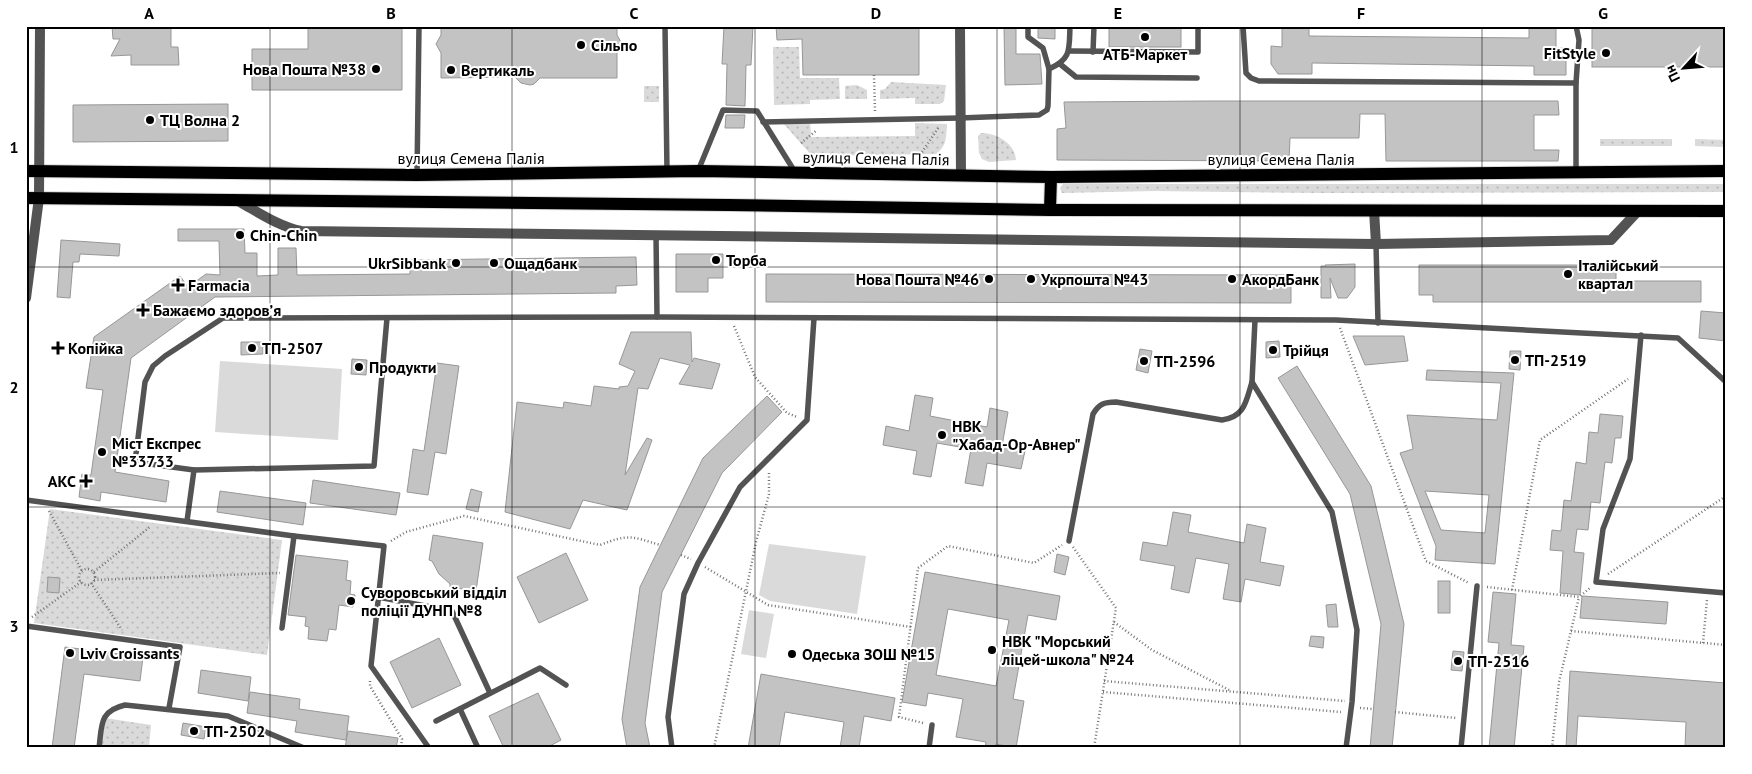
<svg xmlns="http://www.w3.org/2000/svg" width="1752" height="774" font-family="'PT Sans',sans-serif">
<defs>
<pattern id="grass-dots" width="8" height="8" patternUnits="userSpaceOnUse" patternTransform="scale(1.25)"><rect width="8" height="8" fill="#dadada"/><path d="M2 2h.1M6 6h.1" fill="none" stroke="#b9b9b9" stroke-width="1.8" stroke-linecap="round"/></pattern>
</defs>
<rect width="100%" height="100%" fill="#fff"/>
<g fill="url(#grass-dots)">
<path d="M773,47H799L800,78H839L840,99L810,100V104L774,105Z"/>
<path d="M891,82L946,85L944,101L940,104H915V98L880,99V90L885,89Z"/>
<path d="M857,85L867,90V99H845V86Z"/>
<rect x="644" y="86" width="15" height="16"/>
<path d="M810,119L811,137L915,136V123L947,124C946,137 947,146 936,154L812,156L783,123Z"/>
<path d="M981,133C996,133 1015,143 1016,160L989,162L982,159L979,153L978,136Z"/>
<rect x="1600" y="139" width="72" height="7"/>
<path d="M1695,139L1726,140V147L1695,146Z"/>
<path d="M1063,184H1726V192L1322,193L1154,191L1062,193L1060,188Z"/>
<path d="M50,509L282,540L267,655L34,623Z"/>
<path d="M105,718L151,725L149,748H101Z"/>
</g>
<g fill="#dadada">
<path d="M220,361L342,369L338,440L215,432Z"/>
<path d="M769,544L866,556L857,614L770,601L759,595Z"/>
<path d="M749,610L774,614L766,658L741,654Z"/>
</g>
<g fill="#c3c3c3" stroke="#979797" fill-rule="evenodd">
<path d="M112,26H171V47H178L179,65H131V55L111,56L120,39H113Z"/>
<path d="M308,26H402V90H252V49H308Z"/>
<path d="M441,26H617V35L622,44L617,53V78H540L534,84L530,85L521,83L515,77L441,78V53L436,44L441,35Z"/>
<path d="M724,26H753L751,65H746L745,106L726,105L727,64H722Z"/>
<path d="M776,26H919V75H803L802,39L777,40Z"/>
<path d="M1004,26H1016V54H1040L1042,84L1005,85Z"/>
<path d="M1038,26H1055V39L1038,38Z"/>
<rect x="1109" y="26" width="72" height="21"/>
<path d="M1282,26H1309V36L1529,38V26H1556V48H1566V75H1534V66L1312,63V74H1278L1271,64V46L1282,47Z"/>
<rect x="1592" y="26" width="134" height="41"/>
<path d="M1207,101H1558L1559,115H1534V150H1559L1558,161H1386L1385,114H1360L1359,138H1290L1289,161L1057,160V129L1066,128L1064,102Z"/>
<path d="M228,104V141L73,142V105Z"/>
<path d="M726,115H745L744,128H725Z"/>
<path d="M178,229H244L245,253H257V276L278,275V248H296L297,275L410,274V260L636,257L637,285L616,286V293L215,297L131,358L115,472L169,481L166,502L101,492L100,501L79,497L82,474L91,475L103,390L86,388L94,337L180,276L188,287L206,274L220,275L219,241H178Z"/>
<path d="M61,240L120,244L119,256L80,254L79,262H73L70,298L57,297Z"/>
<path d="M676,254H723V278H708V292H676Z"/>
<path d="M1355,264V287L1347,298H1338L1330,278L1331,298H1321V266H1326L1325,265Z"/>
<path d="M1419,265H1616V281H1701V302H1433V295H1419Z"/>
<path d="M766,274L1291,275V303L766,302Z"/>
<path d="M1701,311L1726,313V341L1699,338Z"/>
<path d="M631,332H691L692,362L694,358L720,364L712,389L679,384L690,365L660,358L648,389L638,388L625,475L647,438L652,440L627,510L583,500L570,529L505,512L517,402L563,408L564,402L591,406L594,386L619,389V387L628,386L635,371L619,364Z"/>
<path d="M1353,336H1404L1408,361L1365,365Z"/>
<path d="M1279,341L1280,357L1266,358V342Z"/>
<path d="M241,342H263V354L241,355Z"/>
<path d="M1140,349L1152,351L1148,373L1136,370Z"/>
<path d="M1510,351H1521L1520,370L1509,369Z"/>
<path d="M352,359L367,360L366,375L351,374Z"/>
<path d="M437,363L459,366L446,454L435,452L428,495L407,492L413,449L424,451Z"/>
<path d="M1297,366L1371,486L1404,624L1392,748H1370L1381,624L1350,494L1278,378Z"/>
<path d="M1427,370L1514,373L1495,564L1435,560L1436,546L1400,453L1413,449L1407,415L1497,420L1501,383L1426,380ZM1425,491L1489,495L1485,533L1441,530Z"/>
<path d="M915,395L933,398L930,416L987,427L990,408L1008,412L1002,446L1025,451L1021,469L987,463L983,486L965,483L971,449L937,443L931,477L913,474L917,451L883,445L886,426L909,431Z"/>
<path d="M767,396L782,412L722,473L662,592L645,723L650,748H627L622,719L640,587L703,458Z"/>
<path d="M1600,414L1623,416L1621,438H1615L1612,463L1605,462L1600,503L1591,502L1588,530L1577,529L1574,552L1584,553L1580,595L1560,593L1563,551L1550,550L1552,530L1561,531L1564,500L1571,501L1576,462L1586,464L1589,432L1598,433Z"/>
<path d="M313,480L400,493L396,515L310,503Z"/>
<path d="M471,489L482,492L478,512L466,509Z"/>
<path d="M220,491L306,503L303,525L217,512Z"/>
<path d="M1173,512L1191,515L1188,532L1244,543L1247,524L1266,528L1260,562L1284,566L1280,586L1245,579L1241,602L1223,599L1229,564L1196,558L1189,593L1171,589L1175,566L1140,560L1143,542L1167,546Z"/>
<path d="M433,535L483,543L476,591L450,587V584L439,574L432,561L429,560Z"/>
<path d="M566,553L588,600L539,623L517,577Z"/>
<path d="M1057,554L1069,557L1065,575L1054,572Z"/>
<path d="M296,555L348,561L346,580L351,581L350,594L355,595L353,607L339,605L336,630L329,629L327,641L308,639L309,627L305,626L306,617L288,615Z"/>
<path d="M925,572L1060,596L1056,620L1028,615L1013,699L1024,701L1016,748L996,744L995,748H985L986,742L956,737L963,699L928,693L926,706L902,702ZM948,609L1009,620L996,686L936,675Z"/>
<path d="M48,577L60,578L59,593L47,592Z"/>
<rect x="1438" y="581" width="12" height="32"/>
<path d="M1493,592L1516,594L1511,645L1524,646L1514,748H1489L1499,643L1488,642Z"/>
<path d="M1582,596L1668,602L1666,624L1580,618Z"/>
<path d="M1336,604L1338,627H1328L1326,605Z"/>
<path d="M1311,636L1324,637L1323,648L1309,646Z"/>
<path d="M439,638L461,685L412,708L390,662Z"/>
<path d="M65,647L143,657L140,681L84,674L74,748H52Z"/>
<path d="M1453,651L1464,652L1462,671L1451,670Z"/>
<path d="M201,670L251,677L248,701L198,693Z"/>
<path d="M1570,671L1726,683V748H1685L1686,722L1578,716L1576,748H1566Z"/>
<path d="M761,674L895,698L891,721L864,716L859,748H840L844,722L785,712L779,748H748Z"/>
<path d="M250,692L300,699L299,709L349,716L346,740L295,732L297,721L247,713Z"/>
<path d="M538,693L561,740L546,748H504L489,716Z"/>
<path d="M183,723L206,727L204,739L181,735Z"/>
<path d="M348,731L398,738L396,748H345Z"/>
</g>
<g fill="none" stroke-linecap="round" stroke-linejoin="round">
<g stroke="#dbdbdb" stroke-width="14">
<g id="primary">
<path d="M26,171L417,175L698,171L1051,177L1726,171"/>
<path d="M26,198L728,205L1050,210L1726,211"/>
<path d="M1050,210L1051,177"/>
</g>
</g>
<g stroke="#757575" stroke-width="2.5" stroke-dasharray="1 2.5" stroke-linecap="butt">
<path d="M874,75L875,111"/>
<path d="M801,143L817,130"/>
<path d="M920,155L939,127"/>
<path d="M734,326L755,377L787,413L797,417"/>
<path d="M1340,328L1426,561L1469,583"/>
<path d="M49,511L82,571"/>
<path d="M391,541L406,532L464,516L600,545C628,534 631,536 660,545"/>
<path d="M1073,547L1116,608L1094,748"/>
<path d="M681,555L691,559"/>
<path d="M705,567L768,605L911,627"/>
<circle cx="87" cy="577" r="8"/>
<path d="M94,572L151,526"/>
<path d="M1608,574L1726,496"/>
<path d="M94,580L280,573"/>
<path d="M91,583L122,630"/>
<path d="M1487,587L1579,597L1590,588"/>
<path d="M1512,590L1540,440L1628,379"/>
<path d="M32,617L81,582"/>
<path d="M1114,622L1152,650L1231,691"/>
<path d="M1571,631L1726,645"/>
<path d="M1703,643L1707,600"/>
<path d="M370,681V686L402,739L401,748"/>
<path d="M1104,681L1345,701"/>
<path d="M1103,692L1341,712"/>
<path d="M1360,708L1373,709"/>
<path d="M1395,712L1456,718"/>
<path d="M923,723L899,717L918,568L948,546L1034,563L1062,545"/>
<path d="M714,748L756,542L769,494V472"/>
<path d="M1552,748L1559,682L1579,597"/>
</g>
<g stroke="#535353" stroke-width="5.5">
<path d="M665,26L667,172"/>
<path d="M1028,26V37L1043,48L1049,69"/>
<path d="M1243,26L1246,73L1251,78L1259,81L1576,83"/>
<path d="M1576,26L1579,40L1576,83V173"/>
<path d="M1069,51L1198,52V26"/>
<path d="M1093,52L1094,26"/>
<path d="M1060,64L1076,77L1197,78"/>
<path d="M763,122L960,118L1039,115L1047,110L1048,106L1049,69C1072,59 1069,49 1070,26"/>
<path d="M698,171L723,110L757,111L795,172"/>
<path d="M417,175L419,26"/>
<path d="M656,234L657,317"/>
<path d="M1376,244L1378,323"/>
<path d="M1255,320L1252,382L1332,512L1357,630L1352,702L1346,748"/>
<path d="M1641,335L1630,459L1603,529L1596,582L1726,593"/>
<path d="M194,470L374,466L387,318"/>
<path d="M26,500L294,536L384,546L371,666L429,748"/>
<path d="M187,521L194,470L135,462L145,382L153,366L165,356L223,318L657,317L1336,320L1678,338L1726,382"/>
<path d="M1069,541L1093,414C1099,404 1104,402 1116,402L1222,420C1245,417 1246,401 1252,382"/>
<path d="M378,597L452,611L490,693"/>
<path d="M26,626L180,647L169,708"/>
<path d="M282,628L294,536"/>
<path d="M460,709L478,748"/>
<path d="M436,721L540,668L566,685"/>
<path d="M99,748C102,725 99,711 125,705L228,716L304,748"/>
<path d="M672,748L668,717L684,594L698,563L740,487L807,420L814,318"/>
<path d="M929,748L932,725"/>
<path d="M1461,748L1477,586"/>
</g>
<g stroke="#535353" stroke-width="10">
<path d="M960,26L961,176"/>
<path d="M238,201C258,212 278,226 301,231L1376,244L1611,240L1638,211"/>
<path d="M1374,210L1376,244"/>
</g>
<path stroke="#535353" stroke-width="10" d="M26,298L39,198L40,26"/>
<use href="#primary" stroke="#000" stroke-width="12"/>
</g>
<path fill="none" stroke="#000" stroke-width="1" stroke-opacity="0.55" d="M270,26V748M512,26V748M755,26V748M997,26V748M1240,26V748M1482,26V748M26,267H1726M26,507H1726"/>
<g fill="#000" stroke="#fff" stroke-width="2">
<circle cx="1145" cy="37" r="5"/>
<circle cx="581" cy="45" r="5"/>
<circle cx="1606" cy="53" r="5"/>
<circle cx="376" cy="69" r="5"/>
<circle cx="451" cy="70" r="5"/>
<circle cx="150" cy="120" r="5"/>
<circle cx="240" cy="235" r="5"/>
<circle cx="716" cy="260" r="5"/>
<circle cx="456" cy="263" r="5"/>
<circle cx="494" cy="263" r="5"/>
<circle cx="1568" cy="274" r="5"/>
<circle cx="989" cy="279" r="5"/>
<circle cx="1031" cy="279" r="5"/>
<circle cx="1232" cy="279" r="5"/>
<path d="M175.5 277.5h5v5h5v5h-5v5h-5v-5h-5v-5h5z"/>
<path d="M140.5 302.5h5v5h5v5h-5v5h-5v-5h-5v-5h5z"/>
<path d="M55.5 340.5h5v5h5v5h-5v5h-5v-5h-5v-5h5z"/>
<circle cx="252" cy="348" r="5"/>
<circle cx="1273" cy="350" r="5"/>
<circle cx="1515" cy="360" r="5"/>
<circle cx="1144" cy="361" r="5"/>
<circle cx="359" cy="367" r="5"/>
<circle cx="942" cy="435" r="5"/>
<circle cx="102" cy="452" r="5"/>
<path d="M83.5 473.5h5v5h5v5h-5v5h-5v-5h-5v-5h5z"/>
<circle cx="351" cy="601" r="5"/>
<circle cx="992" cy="650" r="5"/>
<circle cx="70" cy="653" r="5"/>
<circle cx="792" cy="654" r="5"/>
<circle cx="1458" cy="661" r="5"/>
<circle cx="194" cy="731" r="5"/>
</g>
<g text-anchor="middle" stroke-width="4" stroke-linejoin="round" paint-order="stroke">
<g font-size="16" font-weight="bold" fill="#000" stroke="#fff" text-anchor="start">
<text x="591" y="51">Сільпо</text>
<text x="1596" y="59" text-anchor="end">FitStyle</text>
<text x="1145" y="60" text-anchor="middle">АТБ-Маркет</text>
<text x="366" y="75" text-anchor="end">Нова Пошта №38</text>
<text x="461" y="76">Вертикаль</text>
<text x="160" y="126">ТЦ Волна 2</text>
<text x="250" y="241">Chin-Chin</text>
<text x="726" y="266">Торба</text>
<text x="446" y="269" text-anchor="end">UkrSibbank</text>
<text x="504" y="269">Ощадбанк</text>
<text x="1578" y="271">Італійський<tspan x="1578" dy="18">квартал</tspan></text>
<text x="979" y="285" text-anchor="end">Нова Пошта №46</text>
<text x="1041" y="285">Укрпошта №43</text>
<text x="1242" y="285">АкордБанк</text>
<text x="188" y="291">Farmacia</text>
<text x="153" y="316">Бажаємо здоровʼя</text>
<text x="68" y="354">Копійка</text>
<text x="262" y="354">ТП-2507</text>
<text x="1283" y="356">Трійця</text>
<text x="1525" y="366">ТП-2519</text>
<text x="1154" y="367">ТП-2596</text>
<text x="369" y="373">Продукти</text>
<text x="952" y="432">НВК<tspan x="952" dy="18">"Хабад-Ор-Авнер"</tspan></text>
<text x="112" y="449">Міст Експрес<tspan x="112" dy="18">№33733</tspan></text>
<text x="76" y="487" text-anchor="end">АКС</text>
<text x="361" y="598">Суворовський відділ<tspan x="361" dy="18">поліції ДУНП №8</tspan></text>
<text x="1002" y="647">НВК "Морський<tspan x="1002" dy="18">ліцей-школа" №24</tspan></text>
<text x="80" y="659">Lviv Croissants</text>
<text x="802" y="660">Одеська ЗОШ №15</text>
<text x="1468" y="667">ТП-2516</text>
<text x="204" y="737">ТП-2502</text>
</g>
<g font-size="16" fill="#000" stroke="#fff">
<text x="471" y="164">вулиця Семена Палія</text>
<text transform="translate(876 158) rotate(1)" y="6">вулиця Семена Палія</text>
<text x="1281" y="165">вулиця Семена Палія</text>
</g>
</g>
<rect width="1752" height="774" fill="none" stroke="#ffffff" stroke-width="55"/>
<g transform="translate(1684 68) rotate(244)" stroke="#ffffff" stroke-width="4" paint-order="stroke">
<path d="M0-4L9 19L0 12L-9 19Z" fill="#000000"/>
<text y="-8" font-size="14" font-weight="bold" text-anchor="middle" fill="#000000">Пн</text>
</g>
<rect x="28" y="28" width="1696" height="718" fill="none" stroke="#000" stroke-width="2"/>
<g font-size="16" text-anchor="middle" font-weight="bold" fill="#000">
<text x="149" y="19">A</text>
<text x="391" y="19">B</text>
<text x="634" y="19">C</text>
<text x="876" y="19">D</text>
<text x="1118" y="19">E</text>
<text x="1361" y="19">F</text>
<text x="1603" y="19">G</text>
<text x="14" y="153">1</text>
<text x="14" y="393">2</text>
<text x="14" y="632">3</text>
</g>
</svg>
